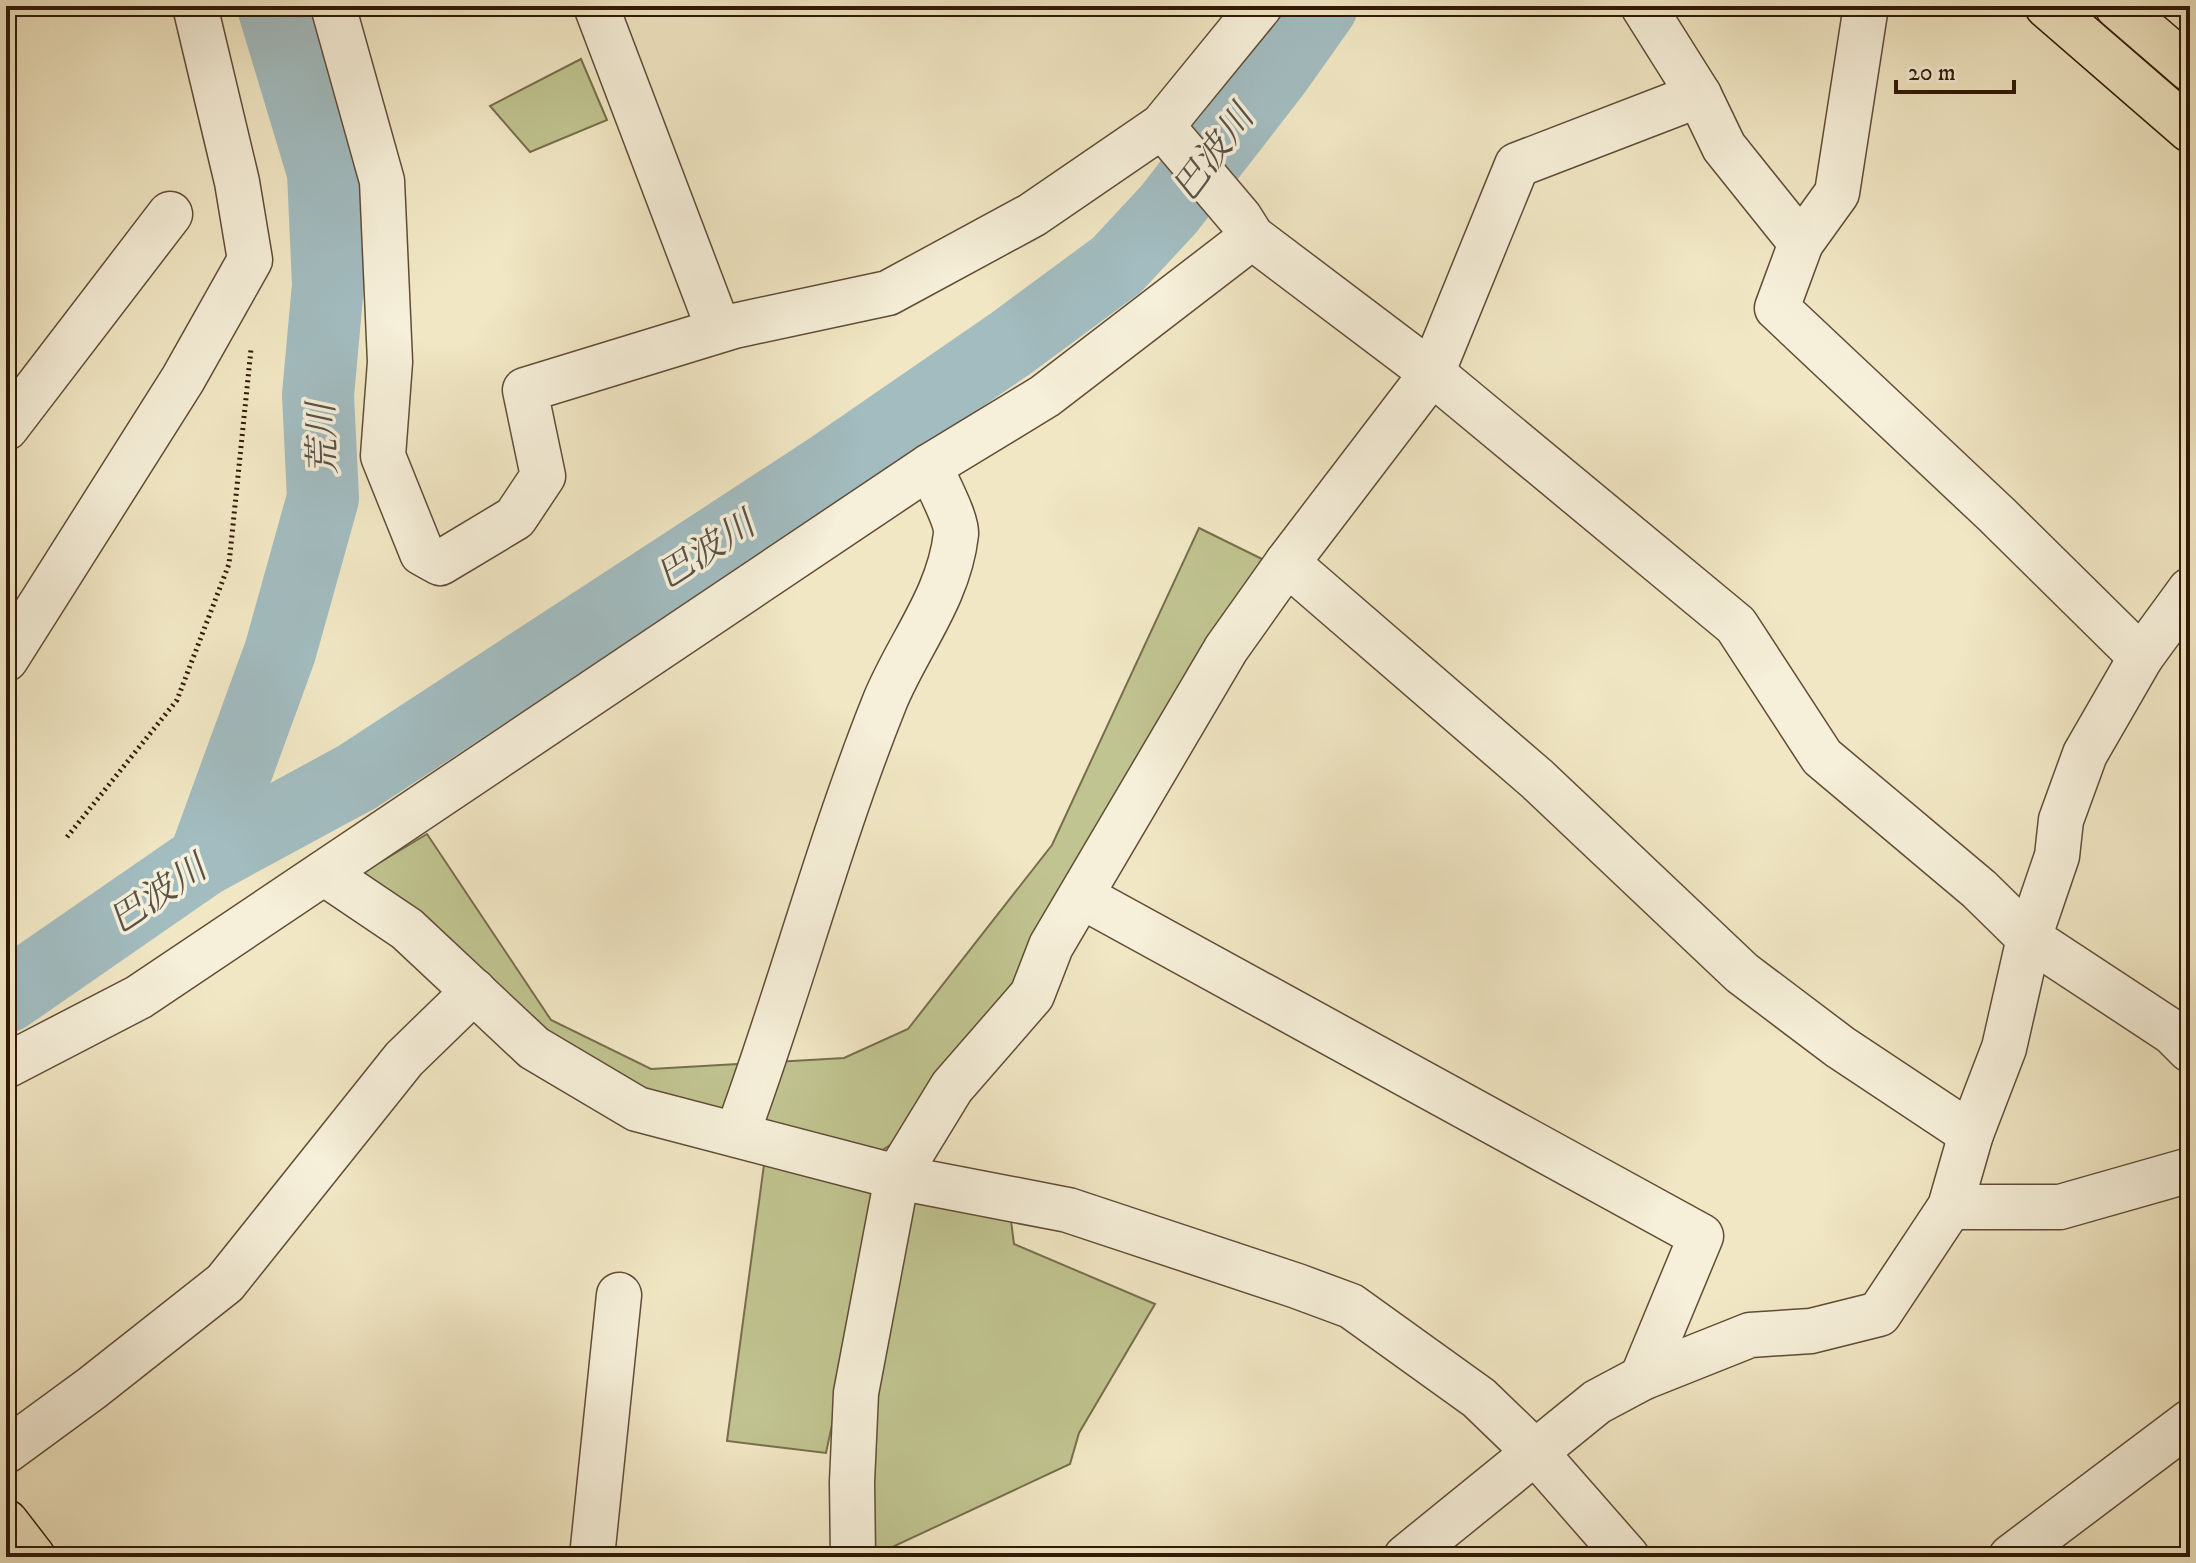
<svg xmlns="http://www.w3.org/2000/svg" width="2196" height="1563" font-family="'IM FELL DW Pica','Noto Serif JP',serif">
<rect width="100%" height="100%" fill="#f1e7c4"/>
<filter id="stains"><feTurbulence type="fractalNoise" baseFrequency=".0025" numOctaves="4"/><feColorMatrix values="0 0 0 0 .2 0 0 0 0 .09 0 0 0 0 .02 0 0 0 .5 -.17"/></filter>
<radialGradient id="worn" r=".72"><stop offset=".6" stop-color="#630" stop-opacity="0"/><stop offset="1" stop-color="#630" stop-opacity=".3"/></radialGradient>
<g fill="#c0c490" stroke="#786e4c" stroke-width="2">
<path d="M581,59L607,120L530,152L490,106Z"/>
<path d="M1199,528L1262,559L1025,966L898,1140L867,1160L638,1099L542,1038L359,875L427,834L551,1020L651,1069L844,1058L908,1029L1052,845Z"/>
<path d="M765,1157L884,1182L826,1453L727,1441Z"/>
<path d="M911,1191L1010,1213L1014,1244L1155,1304L1079,1433L1070,1464L871,1557L868,1409Z"/>
</g>
<g fill="none" stroke-linecap="round" stroke-linejoin="round">
<g stroke="#a2bcc0" stroke-width="72">
<path d="M204,860L280,652L323,498L318,395L328,285L323,172L273,6"/>
<path d="M6,997L204,860L357,777L830,468L1010,344L1117,265L1169,209L1276,71L1322,6"/>
</g>
<g stroke="#614c36" stroke-width="47">
<g id="minor">
<path d="M333,6L382,181L390,362L383,456L422,553L440,563L515,518L543,476L525,390L734,326L888,293L1032,215L1162,126L1260,6"/>
<path d="M596,6L719,330"/>
<path d="M1643,6L1699,95L1724,147L1801,243L1777,308L1997,515L2141,657"/>
<path d="M1162,126L1240,218L1252,237L1432,373L1736,625L1822,757L1979,889L2029,938L2172,1032L2190,1050"/>
<path d="M1801,243L1837,193L1866,6"/>
<path d="M6,428L170,214"/>
<path d="M1287,563L1537,779L1742,973L1840,1047L1971,1134"/>
<path d="M6,659L183,379L250,260L237,182L195,6"/>
<path d="M324,873L407,929L534,1048L637,1109L897,1177L1068,1210L1297,1286L1351,1306L1479,1398L1535,1452L1627,1557"/>
<path d="M1081,896L1701,1236L1642,1378"/>
<path d="M6,1066L139,997L930,466"/>
<path d="M737,1134C790,991 828,843 885,701C908,645 949,597 956,534C957,519 936,482 930,466L1045,396L1252,237"/>
<path d="M1950,1207H2060L2190,1170"/>
<path d="M6,1451L92,1388L225,1283L404,1059L474,991"/>
<path d="M592,1557L619,1295"/>
<path d="M853,1557L852,1482L856,1393L897,1177L952,1087L1032,995L1051,946L1226,649L1287,563L1432,373L1517,165L1699,95"/>
<path d="M1406,1557L1597,1402L1642,1378L1750,1335L1811,1331L1879,1314L1950,1207L1971,1134L2004,1048L2029,938L2057,856L2061,820L2085,754L2141,657L2190,590"/>
<path d="M2011,1557L2190,1422"/>
</g>
</g>
<g stroke="#311907" stroke-width="47">
<g id="major">
<path d="M2047,6L2190,130"/>
<path d="M2117,6L2190,69"/>
<path d="M6,1522L33,1557"/>
</g>
</g>
<path stroke="#311907" stroke-width="5" stroke-dasharray="2 4" stroke-linecap="butt" d="M67,837L177,700L229,564L251,349"/>
<use href="#minor" stroke="#f6efd9" stroke-width="44"/>
<use href="#major" stroke="#f1e7c4" stroke-width="44"/>
</g>
<g text-anchor="middle" stroke-width="7" stroke-linejoin="round" paint-order="stroke">
<g font-size="36" font-style="italic" fill="#595248" stroke="#f6efd9">
<text transform="translate(1212 152) rotate(-53)" y="13">巴波川</text>
<text transform="translate(321 439) rotate(-92)" y="13">荒川</text>
<text transform="translate(705 549) rotate(-33)" y="13">巴波川</text>
<text transform="translate(157 893) rotate(-34)" y="13">巴波川</text>
</g>
</g>
<rect width="2196" height="1563" fill="none" stroke="#f1e7c4" stroke-width="32"/>
<rect x="8" y="8" width="2180" height="1547" fill="none" stroke="#311907" stroke-width="4"/>
<rect x="16" y="16" width="2164" height="1531" fill="none" stroke="#311907" stroke-width="2"/>
<path d="M1896 80v12h118v-12" fill="none" stroke="#311907" stroke-width="4"/>
<text x="1908" y="80" font-size="24" fill="#311907" stroke="#f6efd9" stroke-width="6" paint-order="stroke">20 m</text>
<rect width="100%" height="100%" filter="url(#stains)"/>
<rect width="100%" height="100%" fill="url(#worn)"/>
</svg>
